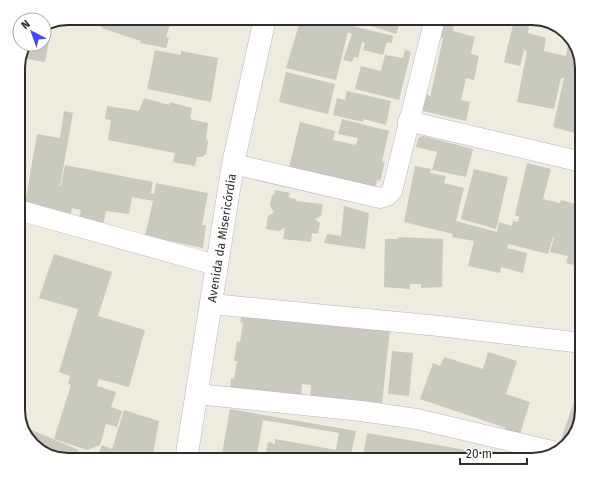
<svg xmlns="http://www.w3.org/2000/svg" width="600" height="478" font-family="'Fira Sans',sans-serif">
<rect width="100%" height="100%" fill="#eeebe1"/>
<g fill="#cac9bf">
<path d="M104,18H172L166,37L169,38L166,48L140,43L141,41L101,28Z"/>
<path d="M196,18H222L219,26Z"/>
<path d="M301,18H337V22L393,36L392,43L387,42L383,55L363,50L365,43L362,42L358,58L354,57L352,62L343,60L352,34L348,32L336,80L286,68Z"/>
<path d="M370,18H402L396,34L368,25Z"/>
<path d="M445,18H455L453,31L475,37L471,54L479,56L474,80L466,78L461,100L470,102L466,121L423,111L424,100H425L427,95L431,96V93L443,38H440Z"/>
<path d="M514,21L529,25L528,33L546,38L544,51L566,56L569,40L582,68V133L579,132V134L553,127L564,78H561L554,109L517,102L527,51L524,50L520,66L504,62Z"/>
<path d="M52,24L45,62L21,58L28,44H44V27Z"/>
<path d="M155,50L181,55V51L218,58L211,102L147,89Z"/>
<path d="M405,50L411,52L399,100L355,89L361,66L381,71L385,55L403,58Z"/>
<path d="M286,72L335,84L328,114L279,102Z"/>
<path d="M347,91L391,101L386,125L364,119L363,122L333,115L337,98L345,100Z"/>
<path d="M144,98L169,105L170,102L192,108L190,119L208,123L206,138L208,142L206,154L202,157H197L195,166L173,162L175,153L108,140L111,120L105,119L107,106L139,111Z"/>
<path d="M64,111L73,113L60,186H61L65,165L153,182L151,193L154,194L156,183L208,193L202,225H206L203,248L145,236L153,201L132,197L129,214L106,211L103,226L78,221L81,210L72,208L70,219L56,216L57,210L25,204L37,134L60,138Z"/>
<path d="M342,119L389,131L382,161L385,162L380,181L377,180L375,189L289,167L300,122L335,131L333,140L356,145L358,138L338,134Z"/>
<path d="M423,136L473,149L466,177L432,170L437,152L416,147L418,138Z"/>
<path d="M527,163L551,169L543,199L560,203L561,200L580,205V208L582,209V267L566,263L568,256L550,252L554,237H553L548,254L508,244L507,248L527,253L523,273L501,267L500,273L468,266L474,241L452,237L453,234L404,222L415,166L431,169L430,173L446,176L444,183L464,188L456,221L497,232L499,222L512,226L513,221L518,222L519,217L515,215Z"/>
<path d="M474,169L508,177L496,229L461,219Z"/>
<path d="M275,190L290,193L289,198L296,199V201L323,204L321,216L315,219L320,223L318,234L312,233L311,242L283,239L285,228L278,231L266,229L268,216L274,212L270,206L272,195H274Z"/>
<path d="M344,206L369,213L365,249L324,243L327,234L341,236Z"/>
<path d="M399,237L443,239L442,287L421,288V284H410V289L384,287L385,239H398Z"/>
<path d="M54,254L112,272L98,316L145,330L129,387L99,379L97,386L116,392L111,407L122,411L117,427L106,424L100,445L87,450L54,439L71,385L68,384L70,376L59,372L78,309L39,298Z"/>
<path d="M18,291L26,293L22,304L18,303Z"/>
<path d="M582,292V323L575,321Z"/>
<path d="M242,314L390,330L382,403L310,396L311,385L302,384L301,395L230,388L231,378L234,379L237,361H234L237,341L240,342L243,323L240,322Z"/>
<path d="M392,351L413,353L409,396L388,394Z"/>
<path d="M488,352L517,361L506,394L530,402L519,437L504,432L506,428L420,399L433,363L440,366L444,357L483,369Z"/>
<path d="M582,379V410L570,443L558,448Z"/>
<path d="M230,409L356,431L351,455L363,457L367,433L478,452L476,460H265L268,442L275,444V439L336,450L339,433L263,420L256,460H221Z"/>
<path d="M124,410L159,421L152,460H104L97,457L102,445L112,449Z"/>
<path d="M29,429L79,450L74,460H68L35,448L27,432Z"/>
<path d="M489,450L527,459V460H487Z"/>
</g>
<g fill="none" stroke-linecap="round" stroke-linejoin="round">
<g stroke="#b4b4c0" stroke-width="21">
<g id="street">
<path d="M408,121L582,162"/>
<path d="M233,164L380,198L387,196L392,191L435,18"/>
<path d="M18,210L216,265"/>
<path d="M212,304L439,326L582,343"/>
<path d="M197,394L361,411L417,419L552,451"/>
</g>
</g>
<g stroke="#b4b4c0" stroke-width="23">
<path id="secondary" d="M186,460L233,164L265,18"/>
</g>
<use href="#street" stroke="#fff" stroke-width="20"/>
<use href="#secondary" stroke="#fff" stroke-width="22"/>
</g>
<g text-anchor="middle" stroke-width="4" stroke-linejoin="round" paint-order="stroke">
<g font-size="12" fill="#2d2d2d" stroke="#fff">
<text transform="translate(222 238) rotate(-81)" y="4">Avenida da Misericórdia</text>
</g>
</g>
<path d="M0 0H600V478H0ZM68 25H532A43 43 0 0 1 575 68V410A43 43 0 0 1 532 453H68A43 43 0 0 1 25 410V68A43 43 0 0 1 68 25Z" fill="#fff" fill-rule="evenodd"/>
<path fill="none" stroke="#2d2d2d" stroke-width="2" d="M68 25H532A43 43 0 0 1 575 68V410A43 43 0 0 1 532 453H68A43 43 0 0 1 25 410V68A43 43 0 0 1 68 25Z"/>
<g transform="translate(32 32) rotate(319)"><circle r="19" fill="#ffffff" stroke="#ababab"/>
<path d="M0-3L7 15L0 10L-7 15Z" fill="#4747f5"/>
<text y="-6" font-size="11" font-weight="bold" text-anchor="middle" fill="#2d2d2d">N</text>
</g>
<path d="M460 458v6h67v-6" fill="none" stroke="#2d2d2d" stroke-width="2"/>
<text x="466" y="458" font-size="12" fill="#2d2d2d" stroke="#ffffff" stroke-width="3" paint-order="stroke">20 m</text>
</svg>
